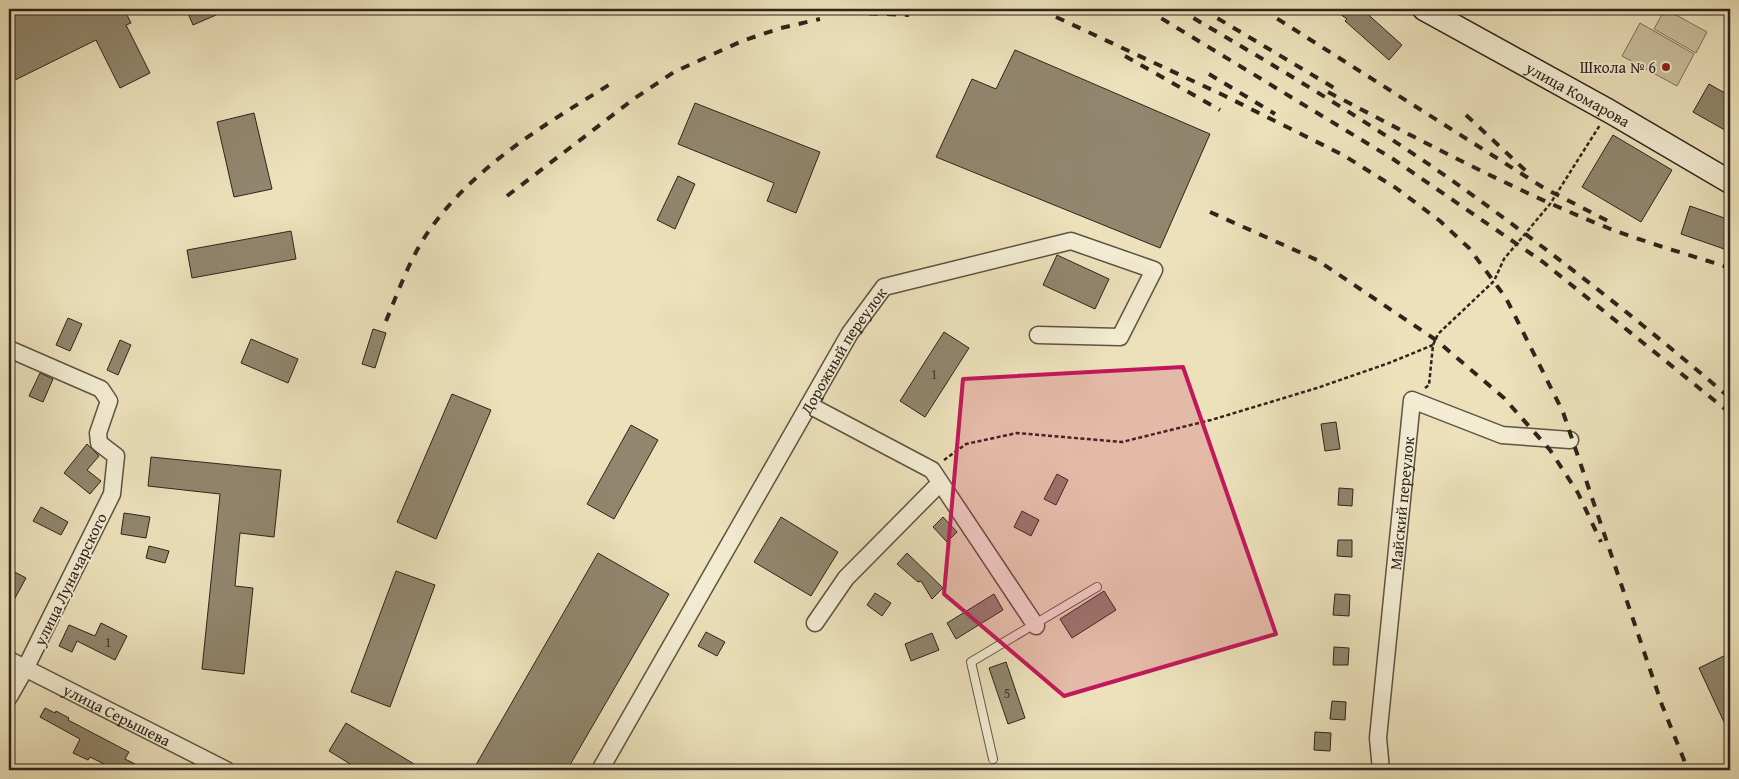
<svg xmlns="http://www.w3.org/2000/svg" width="1739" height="779" font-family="'Gentium Book Plus',serif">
<rect width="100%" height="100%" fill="#ece1bb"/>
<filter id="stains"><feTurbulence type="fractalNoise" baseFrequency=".004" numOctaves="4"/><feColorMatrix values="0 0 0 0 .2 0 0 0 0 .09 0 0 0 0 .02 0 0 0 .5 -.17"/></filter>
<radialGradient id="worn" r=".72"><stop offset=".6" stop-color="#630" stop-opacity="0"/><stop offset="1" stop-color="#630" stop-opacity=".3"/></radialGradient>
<g fill="#ccc1a0" stroke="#7d725d">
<path d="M1665,9L1707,32L1696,53L1654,29Z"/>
<path d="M1640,23L1694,54L1677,86L1622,56Z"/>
</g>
<g fill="#91866e" stroke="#2e241a">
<path d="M26,9H124L131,23L126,25L150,73L120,88L96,40L9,83V17Z"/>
<path d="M186,9H230L193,25Z"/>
<path d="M1333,9H1362L1402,45L1389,60L1345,21L1347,19Z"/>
<path d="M1015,50L1210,134L1160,248L936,157L972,79L996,89Z"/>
<path d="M1709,84L1730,96V133L1693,112Z"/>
<path d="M695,103L820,152L796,213L767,201L774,183L678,144Z"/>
<path d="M254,113L272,189L234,197L217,122Z"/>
<path d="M1613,135L1672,170L1641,222L1582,187Z"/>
<path d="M678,176L695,184L675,229L657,220Z"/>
<path d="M1690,206L1730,220V251L1681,234Z"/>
<path d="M291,231L296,259L192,278L187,250Z"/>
<path d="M1057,255L1109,279L1095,309L1043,285Z"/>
<path d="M68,318L82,324L70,351L56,345Z"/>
<path d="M373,329L386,333L375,368L362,364Z"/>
<path d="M944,332L969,348L925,417L900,401Z"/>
<path d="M251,339L298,359L288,383L241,363Z"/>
<path d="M120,340L131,345L118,375L107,370Z"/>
<path d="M40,373L53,379L43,402L29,396Z"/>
<path d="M452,394L491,410L436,539L397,522Z"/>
<path d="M1336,422L1340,449L1325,451L1321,424Z"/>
<path d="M631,425L658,440L614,519L587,504Z"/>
<path d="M87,444L99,456L87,470L101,481L90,494L64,473Z"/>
<path d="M151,457L281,470L274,537L240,533L235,586L253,588L244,674L202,669L220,494L148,486Z"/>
<path d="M1057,474L1068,480L1056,505L1044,499Z"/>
<path d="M1339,488L1353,489L1352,506L1338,505Z"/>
<path d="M41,507L68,522L61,535L33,521Z"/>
<path d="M1022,511L1039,520L1031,536L1014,527Z"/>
<path d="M124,513L150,517L146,538L121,534Z"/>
<path d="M781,517L838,552L811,596L754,562Z"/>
<path d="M943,517L957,532L947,542L933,527Z"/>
<path d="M1338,540H1352V557L1337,556Z"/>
<path d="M149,546L169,551L165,563L146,558Z"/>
<path d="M598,553L669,594L567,770H473Z"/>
<path d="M907,553L943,588L932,599L921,581L918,582L897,564Z"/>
<path d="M9,569L26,578L9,609Z"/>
<path d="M396,571L435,585L390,707L351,692Z"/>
<path d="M1104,591L1116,610L1072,638L1060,619Z"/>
<path d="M875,593L891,603L882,616L867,605Z"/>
<path d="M994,594L1003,610L956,639L947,623Z"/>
<path d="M1335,594L1350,595L1349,616L1333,615Z"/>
<path d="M101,623L127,636L115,660L77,641L72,652L59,646L69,625L95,636Z"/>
<path d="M706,632L725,642L717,656L698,646Z"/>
<path d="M932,633L939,650L911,661L905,644Z"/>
<path d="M1334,647L1349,648L1348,665H1333Z"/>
<path d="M1730,653V735L1699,668Z"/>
<path d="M1006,662L1025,718L1008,724L989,668Z"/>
<path d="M1332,701L1346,702L1345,720L1330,719Z"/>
<path d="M45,708L55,713L56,711L69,718L68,720L129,752L125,759L147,770H116L90,757L88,760L73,753L80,739L40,717Z"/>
<path d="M346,723L424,770H360L329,751Z"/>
<path d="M1315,732L1331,733L1330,751L1314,750Z"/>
</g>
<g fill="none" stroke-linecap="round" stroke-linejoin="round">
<g stroke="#5e5342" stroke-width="10">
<path id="lane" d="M993,759L971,662L1097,587"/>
</g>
<g stroke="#5e5342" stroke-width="19">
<g id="street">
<path d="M9,349L101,389L109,401L98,433L99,443L116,456L112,494L25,669L9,697"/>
<path d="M809,405L932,470L1036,626"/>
<path d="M815,623L846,578L940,483"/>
<path id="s1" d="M9,660L226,770"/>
<path id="s2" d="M600,770L850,333L884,287L1071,241L1154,270L1120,337L1038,335"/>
<path id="s3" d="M1381,770L1378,738L1412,400L1502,435L1570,440"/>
</g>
</g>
<g stroke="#2e241a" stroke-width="25">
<g id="secondary">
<path id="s4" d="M1424,9L1609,111L1730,182"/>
</g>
</g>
<g stroke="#2e241a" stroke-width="2.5" stroke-dasharray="4 2.5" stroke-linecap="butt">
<path d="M1425,388L1429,385L1433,345L1438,334L1494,281L1504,259L1550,204L1600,125"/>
<path d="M944,460L966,444L1017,433L1122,442L1211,420L1317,388L1389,363L1433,345"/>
</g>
<use href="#lane" stroke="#f3ecd3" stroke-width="8"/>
<use href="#street" stroke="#f3ecd3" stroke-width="16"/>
<use href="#secondary" stroke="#f3ecd3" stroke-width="22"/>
<g stroke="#2e241a" stroke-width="4" stroke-dasharray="9 9" stroke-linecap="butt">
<path d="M1146,9L1393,159L1543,262L1730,413"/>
<path d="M1178,9C1270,63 1363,118 1450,179C1547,248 1640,321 1730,398"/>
<path d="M1202,9L1341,92"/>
<path d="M1262,9L1544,188L1608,221"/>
<path d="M725,12L785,10L909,15"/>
<path d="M9,15L21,9"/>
<path d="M1056,17L1223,95L1343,155L1396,188L1440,221L1469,248L1506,298L1563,412L1662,705L1688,770"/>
<path d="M1125,56L1220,110"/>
<path d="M1209,74L1275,114"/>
<path d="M1328,92C1420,140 1511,189 1608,228C1647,243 1690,255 1730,268"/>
<path d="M1466,115L1526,171"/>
<path d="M507,196L635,98L674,72L742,41L781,28L820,19"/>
<path d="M1210,212L1317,260L1436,340L1504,398L1550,450L1578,493L1601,542"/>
<path d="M386,321C399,290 411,255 431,228C477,164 546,124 612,83"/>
<path d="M1727,665L1730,672"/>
</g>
</g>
<path fill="#c2185b" fill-opacity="0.2" stroke="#c2185b" stroke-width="4" stroke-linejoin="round" d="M1183,367L1276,634L1064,696L944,594L963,379Z"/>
<circle fill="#8f2418" stroke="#f3ecd3" stroke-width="2" cx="1666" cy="67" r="5"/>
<g text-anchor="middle" stroke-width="4" stroke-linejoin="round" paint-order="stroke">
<g font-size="14" fill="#473c2f">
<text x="934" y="379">1</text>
<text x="108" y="647">1</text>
<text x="1007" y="698">5</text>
</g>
<g font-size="16" fill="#2e241a" stroke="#f3ecd3" text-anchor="end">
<text x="1656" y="73">Школа № 6</text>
</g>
<g font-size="16" fill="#2e241a" stroke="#f3ecd3">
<text dy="6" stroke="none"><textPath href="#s4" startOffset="176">улица Комарова</textPath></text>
<text dy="6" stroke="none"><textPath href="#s2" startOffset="485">Дорожный переулок</textPath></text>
<text dy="6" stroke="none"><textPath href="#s3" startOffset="268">Майский переулок</textPath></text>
<text transform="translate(70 579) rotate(-64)" y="6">улица Луначарского</text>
<text dy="6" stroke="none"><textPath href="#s1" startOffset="121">улица Серышева</textPath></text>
</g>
</g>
<rect width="1739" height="779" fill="none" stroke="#ece1bb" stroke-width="30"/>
<rect x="10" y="10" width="1719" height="759" fill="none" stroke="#2e241a" stroke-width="2.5"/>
<rect x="15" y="15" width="1709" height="749" fill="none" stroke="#2e241a"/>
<rect width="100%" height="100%" filter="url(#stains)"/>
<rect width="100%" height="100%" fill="url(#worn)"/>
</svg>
